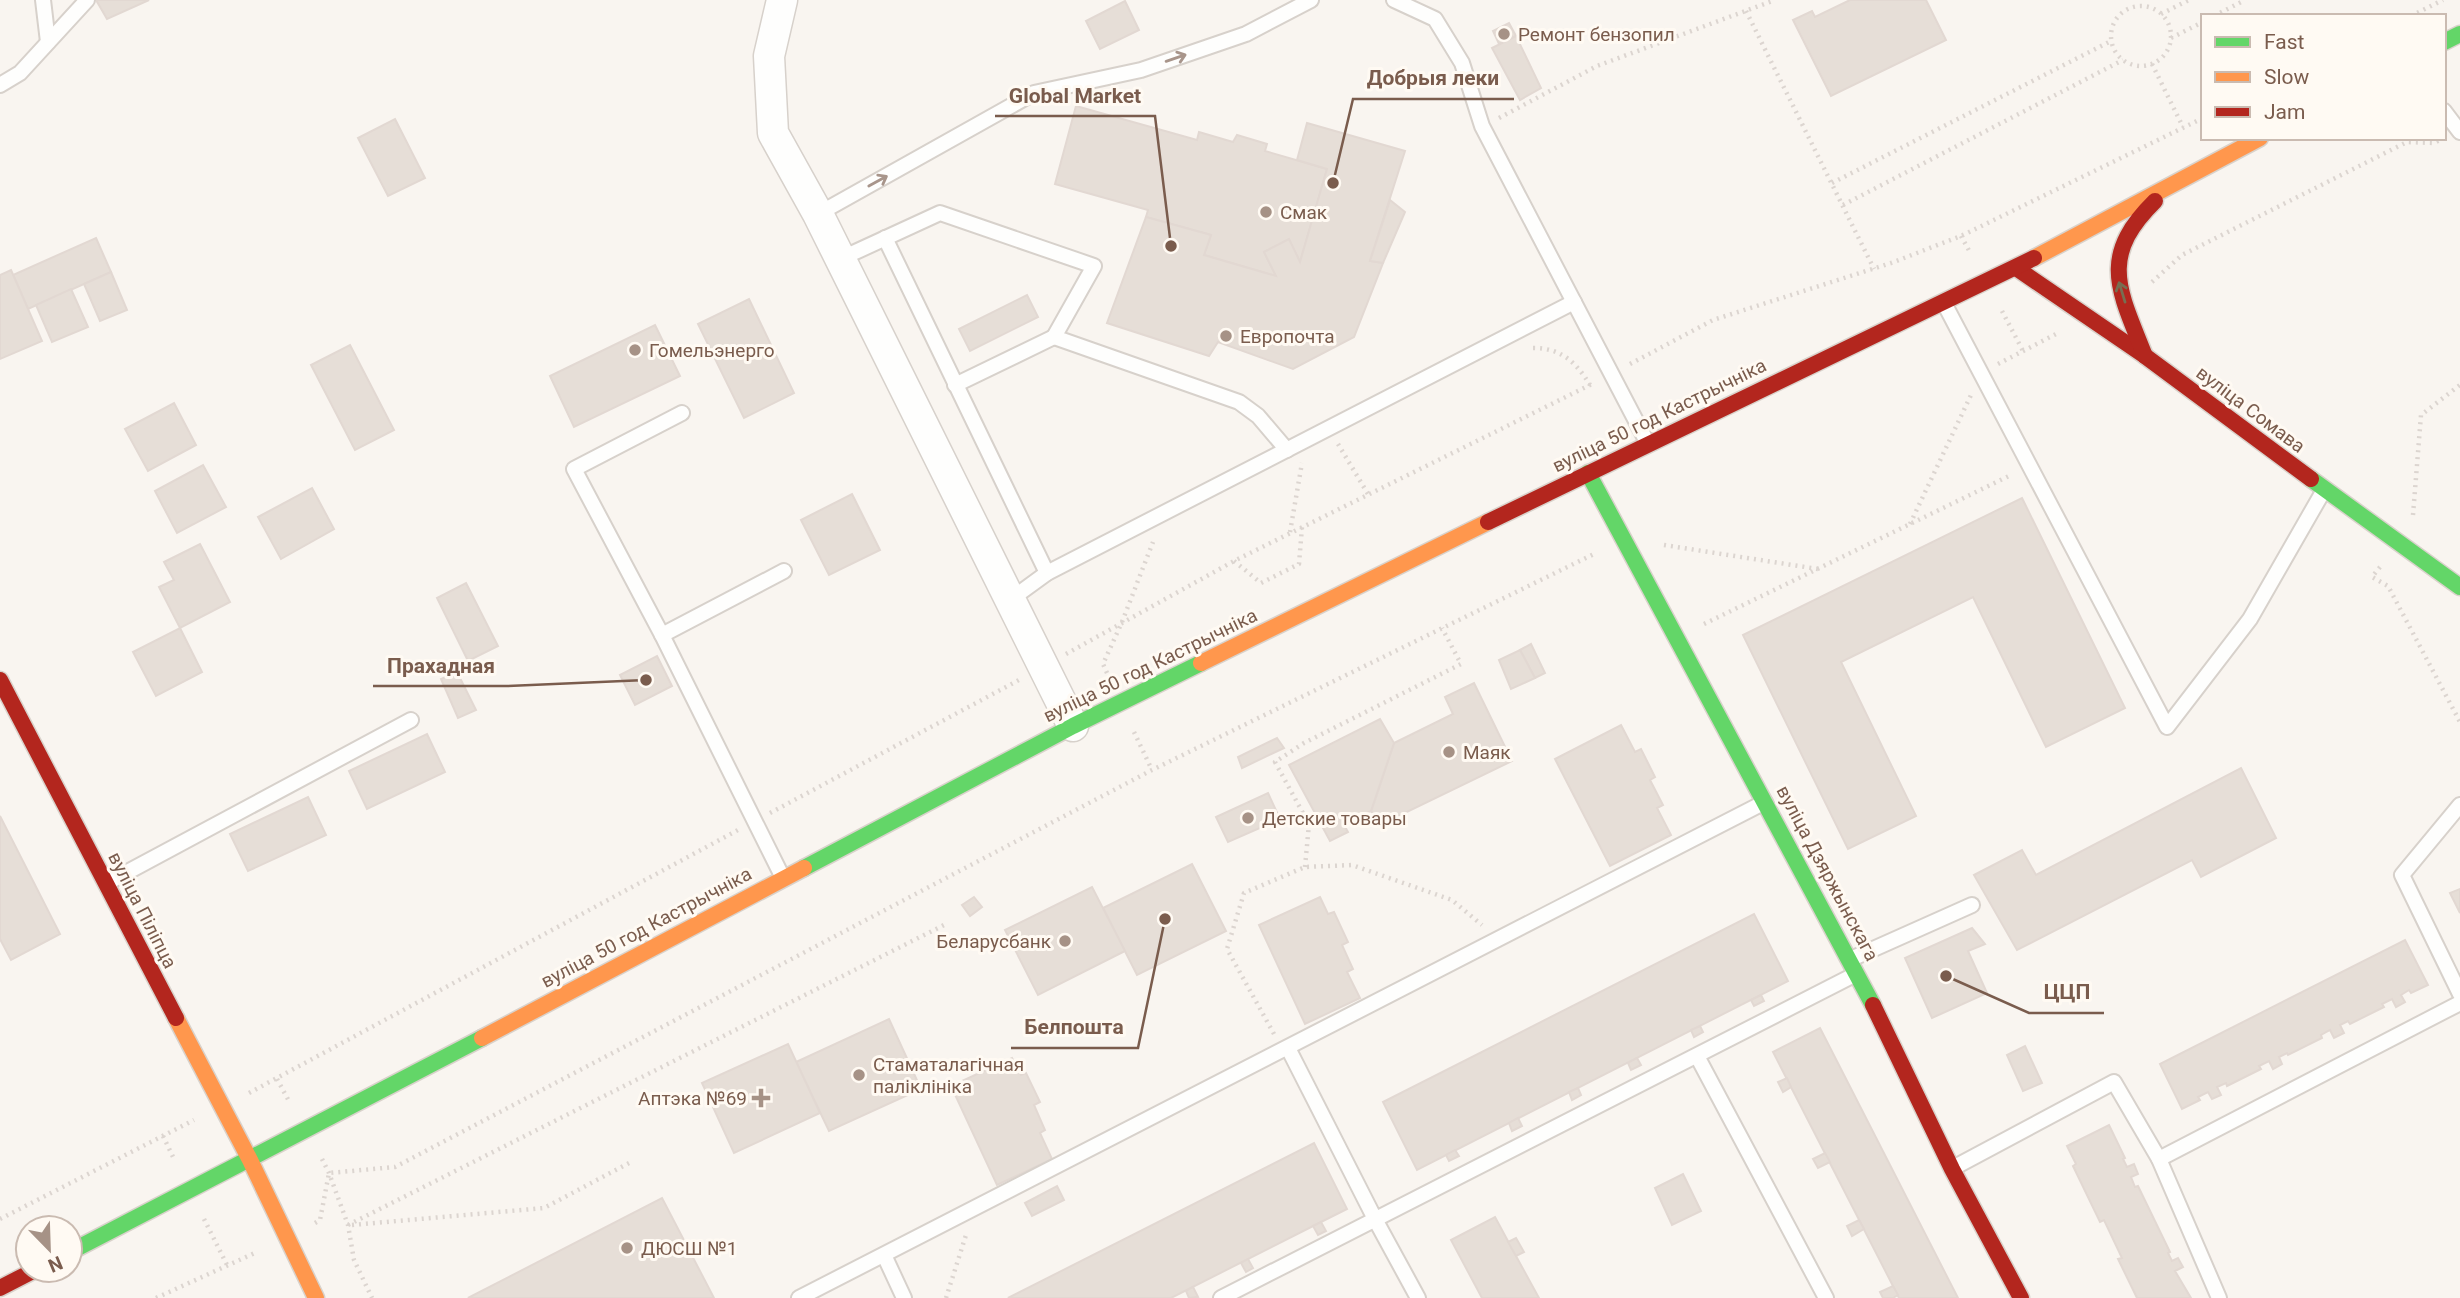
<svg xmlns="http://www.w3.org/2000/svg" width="2460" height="1298" font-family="Roboto,sans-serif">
<rect width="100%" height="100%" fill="#f9f5f0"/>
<g fill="#e6ded7" stroke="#e2d8d2" stroke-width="2">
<path d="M96,0H149L107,19Z"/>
<path d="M1850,0H1926L1946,40L1831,96L1793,20L1812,11L1815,17Z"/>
<path d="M1125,1L1139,30L1100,49L1086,21Z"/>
<path d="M1509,23L1516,36L1499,44L1493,31Z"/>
<path d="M1516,36L1541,88L1520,100L1492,48Z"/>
<path d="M1076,106L1197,140L1199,132L1233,142L1237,135L1267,144L1265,151L1327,169L1300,262L1289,239L1264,252L1276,276L1204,255L1211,235L1146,217L1148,210L1055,184Z"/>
<path d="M395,119L425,178L388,196L358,138Z"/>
<path d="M1307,123L1405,151L1370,261L1383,263L1354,337L1293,369L1218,342L1209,356L1107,323L1146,217L1211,235L1204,255L1276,276L1264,252L1289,239L1300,262L1327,169L1297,160Z"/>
<path d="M1390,200L1405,212L1383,263L1370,261Z"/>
<path d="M96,238L111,272L28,309L13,275Z"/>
<path d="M11,270L42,341L0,359V275Z"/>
<path d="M111,272L127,310L100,321L84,284Z"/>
<path d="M71,289L88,327L52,342L36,305Z"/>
<path d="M1027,295L1038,317L970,351L959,329Z"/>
<path d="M749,299L794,393L744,418L698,324Z"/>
<path d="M655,325L680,376L574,427L550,376Z"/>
<path d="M350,345L394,430L355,450L311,365Z"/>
<path d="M174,403L196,445L148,471L125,429Z"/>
<path d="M203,465L226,507L177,533L155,491Z"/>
<path d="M312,488L334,529L281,559L258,517Z"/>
<path d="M852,494L880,550L829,575L801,520Z"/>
<path d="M2022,498L2125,708L2046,747L1973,597L1841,662L1916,816L1848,849L1743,635Z"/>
<path d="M200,544L230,602L180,628L159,587L174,580L164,562Z"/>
<path d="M466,583L498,646L468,661L437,598Z"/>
<path d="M180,628L202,672L156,696L133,652Z"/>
<path d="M1531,644L1545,673L1535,678L1520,650Z"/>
<path d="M1520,650L1535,678L1511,689L1499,660Z"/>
<path d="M657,656L672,686L635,705L620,675Z"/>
<path d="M457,672L476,710L458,718L441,679Z"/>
<path d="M1474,683L1512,761L1382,824L1371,811L1394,743L1453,714L1445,697Z"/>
<path d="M1380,719L1394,743L1371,811L1344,825L1348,832L1330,841L1289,765Z"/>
<path d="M1621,725L1635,752L1641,749L1655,777L1650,780L1663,805L1657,808L1671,835L1610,866L1555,759Z"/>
<path d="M427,734L445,772L367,809L349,771Z"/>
<path d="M1277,738L1284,748L1242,768L1238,757Z"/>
<path d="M2241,768L2276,838L2201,877L2192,860L2017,950L1974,875L2022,850L2036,875Z"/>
<path d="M1268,793L1280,819L1228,842L1216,817Z"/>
<path d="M308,797L326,835L248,871L230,834Z"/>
<path d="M0,816L60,934L11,960L0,939Z"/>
<path d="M1192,864L1226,931L1137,975L1103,908Z"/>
<path d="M1092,887L1125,951L1038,995L1005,930Z"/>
<path d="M2460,889V913L2450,893Z"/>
<path d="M974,897L982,907L970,916L962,905Z"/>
<path d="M1320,897L1328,914L1334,912L1348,942L1342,945L1353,969L1347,972L1360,998L1305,1024L1259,925Z"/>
<path d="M1754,914L1788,981L1417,1170L1383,1102Z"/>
<path d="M1972,928L1985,944L1968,951L1987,993L1932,1018L1905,958Z"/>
<path d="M2405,940L2428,985L2411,993L2409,990L2401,995L2405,1002L2396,1007L2392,999L2382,1004L2384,1007L2350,1024L2348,1021L2340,1025L2344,1033L2334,1038L2330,1030L2321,1035L2322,1038L2288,1055L2287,1053L2279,1057L2282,1064L2273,1069L2269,1061L2259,1066L2261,1069L2227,1086L2226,1083L2217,1087L2221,1095L2212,1099L2208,1092L2198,1097L2200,1100L2182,1109L2160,1064Z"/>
<path d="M1761,995L1764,1001L1754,1006L1751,1000Z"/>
<path d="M889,1019L921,1089L829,1131L796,1062Z"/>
<path d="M1700,1026L1703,1032L1694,1037L1691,1030Z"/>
<path d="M1820,1028L1958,1298H1899L1893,1286L1773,1052Z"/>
<path d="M788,1044L820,1113L734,1153L702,1083Z"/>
<path d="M2025,1046L2042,1083L2023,1091L2007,1055Z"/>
<path d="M1012,1058L1021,1075L1026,1073L1040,1102L1034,1105L1045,1130L1040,1133L1052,1159L997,1185L951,1086Z"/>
<path d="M1637,1058L1641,1065L1631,1070L1628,1063Z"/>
<path d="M1787,1078L1791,1087L1783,1092L1778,1082Z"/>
<path d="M1578,1088L1581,1095L1572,1100L1569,1092Z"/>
<path d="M1518,1118L1522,1126L1512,1131L1509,1123Z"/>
<path d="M2109,1125L2125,1158L2123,1159L2127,1167L2134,1164L2138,1174L2131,1177L2135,1187L2138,1186L2170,1252L2168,1253L2172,1261L2178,1258L2183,1267L2175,1271L2191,1298H2137L2118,1259L2122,1258L2104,1220L2100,1222L2073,1166L2076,1164L2067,1146Z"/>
<path d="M1314,1143L1347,1209L1321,1222L1171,1298H1008Z"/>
<path d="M1455,1150L1459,1156L1449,1161L1446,1155Z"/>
<path d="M1825,1153L1830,1162L1818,1168L1813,1159Z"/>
<path d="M1683,1174L1701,1211L1672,1225L1655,1188Z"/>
<path d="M1057,1186L1064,1200L1032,1216L1025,1203Z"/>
<path d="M662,1198L714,1298H468Z"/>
<path d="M1495,1217L1516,1256L1539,1298H1482L1451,1240Z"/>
<path d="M1859,1220L1864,1229L1852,1236L1847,1226Z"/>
<path d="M1321,1222L1326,1231L1318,1235L1313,1226Z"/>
<path d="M1516,1238L1524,1252L1516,1256L1508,1242Z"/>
<path d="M1248,1259L1253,1268L1246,1272L1241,1263Z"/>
<path d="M1893,1286L1898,1295L1893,1298H1883L1880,1292Z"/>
<path d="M1193,1287L1198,1297L1189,1298L1186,1291Z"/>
</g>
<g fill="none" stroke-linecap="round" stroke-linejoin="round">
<g stroke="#d7d1cb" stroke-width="18">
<g id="lane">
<path d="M43,0L48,42"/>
<path d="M1394,0L1435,19L1462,63L1482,126L1647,442"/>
<path d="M0,85L20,73L87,0"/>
<path d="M2444,111L2460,132"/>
<path d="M818,214L1034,93L1141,70L1246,34L1311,0"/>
<path d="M885,238L1047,573"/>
<path d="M840,259L940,213L1094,266L1054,337L1239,402L1258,416L1287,450"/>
<path d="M1944,303L2167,727L2250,619L2324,490"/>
<path d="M955,385L1054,337"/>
<path d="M682,413L574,469L662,635L783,878"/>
<path d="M1010,600L1047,573L1574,302"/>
<path d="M662,635L784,571"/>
<path d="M2460,805L2402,875L2460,994"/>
<path d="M107,883L411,720"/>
<path d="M1851,959L1972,905"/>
<path d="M1288,1048L1376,1221L1418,1298"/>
<path d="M1697,1056L1826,1298"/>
<path d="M2159,1159L2460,1003"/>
<path d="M1953,1168L2114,1082L2159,1159L2219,1298"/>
<path d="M884,1255L904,1298"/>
<path d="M799,1298L1765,802"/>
<path d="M1221,1298L1856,974"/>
</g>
</g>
<g stroke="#d7d1cb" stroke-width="33">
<path id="street" d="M782,0L769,56L773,133L818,214L1073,726"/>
</g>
<g stroke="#d9d2cb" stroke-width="19">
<g id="fast">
<path d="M2444,42L2460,34"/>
<path d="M1588,473L1873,1005"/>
<path d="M2311,479L2460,587"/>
<path d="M804,868L1073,726L1201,663"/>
<path d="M70,1252L482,1038"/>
</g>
</g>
<g stroke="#d9d2cb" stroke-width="19">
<g id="slow">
<path d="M2034,258L2260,138"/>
<path d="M1201,663L1488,522"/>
<path d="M176,1018L250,1160L316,1298"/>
<path d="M482,1038L804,868"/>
</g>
</g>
<g stroke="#d9d2cb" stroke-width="19">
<g id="jam">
<path d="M2016,268L2145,356L2311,479"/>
<path d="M2145,356C2119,290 2098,257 2155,201"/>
<path d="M1488,522L2034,258"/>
<path d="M0,680L176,1018"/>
<path d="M1873,1005L1952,1169L2021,1298"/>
<path d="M0,1288L35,1270"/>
</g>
</g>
<g stroke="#dcd5d0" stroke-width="4.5" stroke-dasharray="2 5" stroke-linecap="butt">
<circle cx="2141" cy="36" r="30"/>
<path d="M1746,11L1874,269"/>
<path d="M2161,14L2189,0"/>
<path d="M2214,16L2245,0"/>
<path d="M2411,16L2443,0"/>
<path d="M2171,38L2203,22"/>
<path d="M2152,64L2183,127"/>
<path d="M1499,118L1597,66L1775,0"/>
<path d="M1832,183L2111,41"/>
<path d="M1843,205L2123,60"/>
<path d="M1961,236L1971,254"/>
<path d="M2152,282L2182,255L2407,142L2434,143L2442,139"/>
<path d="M2002,311L2023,351"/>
<path d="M1533,348C1561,348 1576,362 1590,385"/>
<path d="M1630,364L1713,320L1891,263L1961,236L2203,118"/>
<path d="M1998,364L2056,334"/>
<path d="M1338,444L1368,494"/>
<path d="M2413,515L2421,415L2460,385"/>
<path d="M1910,524L1971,395"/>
<path d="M1290,532L1302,463"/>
<path d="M1664,545L1818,569"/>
<path d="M1234,561L1261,583L1299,564L1302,527"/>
<path d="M2380,567L2372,577L2388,586L2460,722"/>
<path d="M1704,624L2011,475"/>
<path d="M1066,654L1234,561L1594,383"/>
<path d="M1107,673L1103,664L1122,622L1153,542"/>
<path d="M1134,732L1152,770"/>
<path d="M770,813L1019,680"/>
<path d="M1305,867L1309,824L1275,762L1304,743L1461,664L1442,628"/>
<path d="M1274,1034L1227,949L1244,893L1305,867L1352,865L1452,900L1482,925"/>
<path d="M277,1079L290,1103"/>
<path d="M249,1093L738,830"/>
<path d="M163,1136L175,1161"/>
<path d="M322,1159L329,1173L348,1225L354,1260L372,1298"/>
<path d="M0,1219L194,1120"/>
<path d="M204,1219L227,1265"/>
<path d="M315,1223L320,1220L329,1173L395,1167L1152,770L1596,553"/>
<path d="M348,1225L948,923"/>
<path d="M352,1225L544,1208L629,1163"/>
<path d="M156,1298L257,1252"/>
<path d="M946,1298L966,1235"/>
</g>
<use href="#lane" stroke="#fefefd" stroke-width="14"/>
<use href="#street" stroke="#fefefd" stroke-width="30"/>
<use href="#fast" stroke="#63d668" stroke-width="16"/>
<use href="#slow" stroke="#ff974d" stroke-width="16"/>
<use href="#jam" stroke="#b3261e" stroke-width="16"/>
</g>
<defs><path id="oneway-shaft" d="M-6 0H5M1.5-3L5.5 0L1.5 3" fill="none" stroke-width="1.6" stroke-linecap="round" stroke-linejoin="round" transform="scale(1.75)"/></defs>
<g stroke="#a8958b">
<use href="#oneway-shaft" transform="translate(1176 58) rotate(-19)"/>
<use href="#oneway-shaft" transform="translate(878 181) rotate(-29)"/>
</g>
<use stroke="#776e51" href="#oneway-shaft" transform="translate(2122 292) rotate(-107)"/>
<g fill="#a69286" stroke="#fffaf3" stroke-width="2.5">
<circle cx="1504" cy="34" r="7"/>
<circle cx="1266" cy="212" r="7"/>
<circle cx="1226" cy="336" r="7"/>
<circle cx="635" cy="350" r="7"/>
<circle cx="1449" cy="752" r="7"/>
<circle cx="1248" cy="818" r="7"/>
<circle cx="1065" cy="941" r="7"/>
<circle cx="859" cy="1075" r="7"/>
<path d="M757.5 1087.5h7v7h7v7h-7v7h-7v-7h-7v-7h7z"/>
<circle cx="627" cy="1248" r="7"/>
</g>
<g text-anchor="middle" stroke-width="6" stroke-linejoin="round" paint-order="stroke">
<g font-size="19" fill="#7a5c4d" stroke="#fffaf3" text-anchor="start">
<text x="1518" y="41">Ремонт бензопил</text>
<text x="1280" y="219">Смак</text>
<text x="1240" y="343">Европочта</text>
<text x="649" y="357">Гомельэнерго</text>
<text x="1463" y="759">Маяк</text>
<text x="1262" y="825">Детские товары</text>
<text x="1051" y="948" text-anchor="end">Беларусбанк</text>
<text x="873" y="1071">Стаматалагічная<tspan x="873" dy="22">паліклініка</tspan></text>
<text x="747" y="1105" text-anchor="end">Аптэка №69</text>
<text x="641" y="1255">ДЮСШ №1</text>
</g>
<g font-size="19" fill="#7a5c4d" stroke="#fffaf3">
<text transform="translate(2251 409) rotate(37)" y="7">вуліца Сомава</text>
<text transform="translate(1659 415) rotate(-26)" y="7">вуліца 50 год Кастрычніка</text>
<text transform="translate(1150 665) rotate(-26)" y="7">вуліца 50 год Кастрычніка</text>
<text transform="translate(1828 873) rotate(62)" y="7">вуліца Дзяржынскага</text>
<text transform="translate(143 910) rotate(63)" y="7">вуліца Піліпца</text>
<text transform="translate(646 927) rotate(-28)" y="7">вуліца 50 год Кастрычніка</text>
</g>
</g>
<path fill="none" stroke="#7a5c4d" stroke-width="2.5" d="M1333 183L1353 99H1514M1171 246L1155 116H995M646 680L508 686H373M1946 976L2029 1013H2104M1165 919L1138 1048H1011"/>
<g fill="#7a5c4d" stroke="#fffaf3" stroke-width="2.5">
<circle cx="1333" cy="183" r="7"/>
<circle cx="1171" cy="246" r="7"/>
<circle cx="646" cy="680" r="7"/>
<circle cx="1946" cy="976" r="7"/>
<circle cx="1165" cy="919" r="7"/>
</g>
<g font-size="21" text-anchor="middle" font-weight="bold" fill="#7a5c4d" stroke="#fffaf3" stroke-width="6" stroke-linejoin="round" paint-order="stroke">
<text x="1433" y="85">Добрыя леки</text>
<text x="1075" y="103">Globаl Market</text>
<text x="441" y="673">Прахадная</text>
<text x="2067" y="999">ЦЦП</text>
<text x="1074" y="1034">Белпошта</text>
</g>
<rect x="2201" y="14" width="245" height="126" fill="#fffaf3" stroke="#cabbb1" stroke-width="2"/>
<rect x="2215" y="37" width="35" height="10" fill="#63d668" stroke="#cabbb1" stroke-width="2"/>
<text x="2264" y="49" font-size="21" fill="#7a5c4d">Fast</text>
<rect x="2215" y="72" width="35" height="10" fill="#ff974d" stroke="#cabbb1" stroke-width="2"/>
<text x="2264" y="84" font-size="21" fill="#7a5c4d">Slow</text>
<rect x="2215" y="107" width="35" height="10" fill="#b3261e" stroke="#cabbb1" stroke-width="2"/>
<text x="2264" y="119" font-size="21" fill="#7a5c4d">Jam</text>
<g transform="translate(49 1249) rotate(157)"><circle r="33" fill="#fffaf3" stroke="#cabbb1" stroke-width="2"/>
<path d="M0-5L12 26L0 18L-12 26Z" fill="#a69286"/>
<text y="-10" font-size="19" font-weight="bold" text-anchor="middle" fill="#7a5c4d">N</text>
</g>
</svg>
